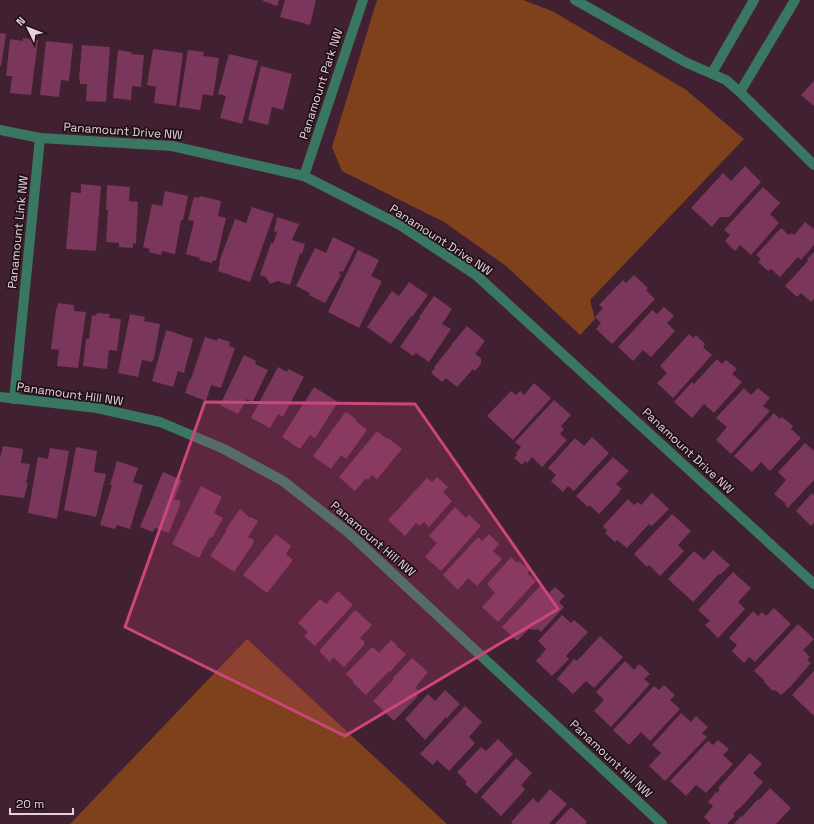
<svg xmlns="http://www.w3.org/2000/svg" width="814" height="824" font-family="'Space Grotesk',sans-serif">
<rect width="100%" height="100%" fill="#412031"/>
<g fill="#7e411c">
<path d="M377,0H523L552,11L685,89L744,139L590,300L595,319L580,335L506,266L444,222L342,171L332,147Z"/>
<path d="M247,639L447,824H70Z"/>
</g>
<g fill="#7a375b">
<path d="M279,0L277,6L263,1V0Z"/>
<path d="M285,0H316L310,25L280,17Z"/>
<path d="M0,33L6,34L1,66H0Z"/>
<path d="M23,38L38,40L31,95L10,93L12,76H6L10,39L23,41Z"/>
<path d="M46,41L73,44L69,81L61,80L59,97L40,95Z"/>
<path d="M82,45L110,47L106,102L86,101L87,84H80V80L79,79Z"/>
<path d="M153,49L183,53L176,106L154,103L156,87L147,85Z"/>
<path d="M118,50L132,52L131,54L144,55L141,87L132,86L131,100L113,98Z"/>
<path d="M188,50L204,52L203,56L219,58L213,96L203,94L200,110L179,107Z"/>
<path d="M229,54L258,61L242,124L220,118L226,96L218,94Z"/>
<path d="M261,66L292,74L283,110L272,107L268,125L248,120Z"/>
<path d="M814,81V106L801,95Z"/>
<path d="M745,166L761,182L729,217H720L712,227L691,208L723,173L731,181Z"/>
<path d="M81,184L101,186L96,251L66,249L71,192L81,193Z"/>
<path d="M107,185L130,187L129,201L138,202L136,244L133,243V248L119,247V243L106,242L108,210H106Z"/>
<path d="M763,187L780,203L770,214L779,223L751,255L740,245L735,251L725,241L730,235L724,230Z"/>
<path d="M165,191L188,196L183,220H181L175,254L162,251L161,255L149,252L150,249L143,247L152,204L162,206Z"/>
<path d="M200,196L221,201L218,216L226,218L216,261L213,260L212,263L199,260L200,258L186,254L194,221L188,220L194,197L199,198Z"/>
<path d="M252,207L274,214L250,282L218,271L220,263L219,262L235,219L246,223Z"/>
<path d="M277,217L299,224L292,240L305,244L302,254L300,253L290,285L278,281L270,284L266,277L260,275L271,243L273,244L277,232L274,231Z"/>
<path d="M805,222L814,229V245L801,260L798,257L780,277L771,269L768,271L758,262L761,259L756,255L781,228L789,235L791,233L794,235Z"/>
<path d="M333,237L355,248L343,272L340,271L339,274L341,275L325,303L309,295L310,293L296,286L315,248L326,253Z"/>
<path d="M358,250L379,260L371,276L382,281L359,328L328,312Z"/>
<path d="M814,252V299L811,302L801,293L797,297L785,286L808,261L807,259Z"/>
<path d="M634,275L648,288L646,290L655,299L612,344L596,329L601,323L595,317L603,308L599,305L623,280L626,283Z"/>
<path d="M409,282L428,295L412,317L411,316L391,344L367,327L392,291L399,296Z"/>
<path d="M434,296L452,309L442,324L451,329L429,362L416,353L413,356L400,347L420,318L419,317Z"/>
<path d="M58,303L74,305V311L86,312L78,368L57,366L59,350L51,349L56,309H57Z"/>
<path d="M664,307L674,316L667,323L675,331L651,357L643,350L633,361L618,347L652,310L657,314Z"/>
<path d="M97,313L110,314L109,318L121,319L117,351L109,350L107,369L83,366L86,339H89L92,315L96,316Z"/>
<path d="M130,314L145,317L144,321L160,324L154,358L152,362L142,360L138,377L118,373Z"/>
<path d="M467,326L485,341L475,354L481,358V364L475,371L473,369L457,387L446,378L442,382L431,373L435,368L434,367L452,345H451Z"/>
<path d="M167,330L193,339L185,369L184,373L178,371L173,387L152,381L166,331Z"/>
<path d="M689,334L693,338L696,335L705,344L703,347L712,355L673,398L657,383L667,373L660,366Z"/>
<path d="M205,337L217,341L218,338L230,342L229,346L235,348L221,388L211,385L206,401L185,393L190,379H191Z"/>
<path d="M244,355L256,361L255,364L268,370L254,399L252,402L247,399L238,414L220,405Z"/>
<path d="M717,359L722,364L726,360L737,369L732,374L742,382L714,413L704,404L692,418L674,402L692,382L694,384Z"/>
<path d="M278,367L287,372L288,369L304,377L283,417L278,414L270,428L251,418Z"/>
<path d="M534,383L551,398L513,440L487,416L511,391L516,395L520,391L524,395Z"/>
<path d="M314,387L338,402L315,438L310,435L300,449L282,437Z"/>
<path d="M744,388L751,395L758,388L770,398L763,406L770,411L731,454L716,440L727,427L716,418Z"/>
<path d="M554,400L571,415L561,426L564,429L560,434L567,440L542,467L532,457L527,463L525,461L522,465L514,458L517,455L516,453L521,447L515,442Z"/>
<path d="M346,412L357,420L356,421L367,430L346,459L341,455L331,469L313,456L344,414Z"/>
<path d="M774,413L780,419L782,417L793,426L791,429L801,438L770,471L761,462L752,472L734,456Z"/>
<path d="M377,431L387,439L388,438L402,449L377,479L372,475L368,480L366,478L355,491L339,477Z"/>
<path d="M592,437L609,453L574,491L568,486L563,492L551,481L556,475L548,468L575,438L584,446Z"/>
<path d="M805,443L814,451V480L788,508L785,505L786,504L774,494L786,480L778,472Z"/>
<path d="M3,446L23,449L21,463L30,464L26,483H28L24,498L0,495V458Z"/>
<path d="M76,447L97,451L94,472L106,474L96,517L64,510Z"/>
<path d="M50,448L69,451L57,519L28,513L38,457L48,459Z"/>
<path d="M613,457L629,471L616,484L622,489L619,491L620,492L599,514L589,505L588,507L576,496Z"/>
<path d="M117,461L138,468L133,482L143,485L130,529L117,525L115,529L100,525L112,485H110Z"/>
<path d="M163,472L182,480L174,499L180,501V505L169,533L155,528L153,532L140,527Z"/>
<path d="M437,477L448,487L443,492L452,501L429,527L424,522L420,526L416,523L405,536L388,520L427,478L432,482Z"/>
<path d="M201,486L222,497L214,513L223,518L212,538L210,537L199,558L172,544Z"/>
<path d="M652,493L669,509L652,526L649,524L627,548L617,540L615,542L605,533L607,531L603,526L628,499L634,505L638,502L641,505Z"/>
<path d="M812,493L814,496V523L811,526L796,511Z"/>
<path d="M455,507L466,518L469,515L481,526L441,571L425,557L437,543L429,536Z"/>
<path d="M240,509L250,518L251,517L258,521L248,537L254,540L253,544L234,572L210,556L227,530L226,529Z"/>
<path d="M672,514L691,531L678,545L684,551L660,576L649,565L647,567L634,554Z"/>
<path d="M276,534L291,546L286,554L293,560L267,593L243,575Z"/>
<path d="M489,534L499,544L493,551L502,559L477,586L468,578L458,590L443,575L478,537L482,541Z"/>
<path d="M713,550L730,565L720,575L719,574L693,602L668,579L694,551L704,560Z"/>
<path d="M511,557L517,563L519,561L530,570L527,573L536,581L498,622L482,607L495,593L487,584Z"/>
<path d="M733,572L751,588L738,602L745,609L718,638L705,625L710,621L698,610Z"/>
<path d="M541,585L549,593L555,587L565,596L559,602L564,607L541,632L537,629L536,630L529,629L517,641L502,627Z"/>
<path d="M338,591L353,605L315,646L304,636L308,632L298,623L320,599L326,604Z"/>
<path d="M774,608L791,624L755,662L749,657L744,663L732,651L737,645L729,638L753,611L758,616L762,612L766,616Z"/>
<path d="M355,610L372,625L360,638L365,642L363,646L344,667L333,657L330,662L319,651Z"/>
<path d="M562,615L571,623L574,620L588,632L566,656L569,659L552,676L536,661L539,657L540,658L541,655L546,649L538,641Z"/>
<path d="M798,624L814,639L803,650L810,657L807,660L811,663L791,686L781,695L775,690L773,691L764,682L765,681L754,671Z"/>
<path d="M600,636L623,657L594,688L586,681L573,694L557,679L574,659L577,661Z"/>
<path d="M391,640L397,645L396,646L406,654L390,672L389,671L366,695L353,683L354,682L346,674L370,649L373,647L379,653Z"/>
<path d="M412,658L428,672L415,688L420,692L417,695L418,696L394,721L373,701L394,679L393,678Z"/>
<path d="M625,661L634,670L639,664L650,674L644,679L650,684L611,727L594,711L604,700L596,692Z"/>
<path d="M814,671V716L792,695Z"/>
<path d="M664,685L675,695L670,700L680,709L650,741L641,732L629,745L613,730L654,686L659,690Z"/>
<path d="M445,690L460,704L447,718L446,717L425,740L405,719L428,694L435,701Z"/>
<path d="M465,706L482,722L469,737L475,743L449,771L437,760L433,765L420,754Z"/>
<path d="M681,713L691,722L696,716L708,727L702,733L707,737L665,781L649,766L661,753L652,745Z"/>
<path d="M498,739L513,754L476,794L465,784L467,782L457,772L481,747L486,751Z"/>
<path d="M718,740L729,749L723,755L733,764L706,793L696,785L686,796L670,781L708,741L713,745Z"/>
<path d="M750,753L762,764L753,773L763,782L744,804L733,814L735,816L727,824H711L704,817L713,806L708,802L716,792L717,793L720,789L718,788Z"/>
<path d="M516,758L532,773L521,785L525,789L523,792L501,816L481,797Z"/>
<path d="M770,788L791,808L776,824H734L741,816L742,817L758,799L759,800Z"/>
<path d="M550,789L567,804L549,824H513L511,822L533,798L538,803Z"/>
<path d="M571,807L587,822L585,824H555Z"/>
</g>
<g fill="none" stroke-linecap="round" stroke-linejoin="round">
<g stroke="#397762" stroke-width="10">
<path d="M575,0L685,62L726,80L740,92L814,165"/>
<path d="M712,73L754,0"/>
<path d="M740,92L795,0"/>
<path d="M0,130L40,138L172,146L304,176L400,225L476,275L814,584"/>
<path d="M304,176L363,0"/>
<path d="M0,397L97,408L160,422L224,449L283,481L349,533L662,824"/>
<path d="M14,399L40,138"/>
</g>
</g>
<path fill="#cb467b" fill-opacity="0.2" stroke="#cb467b" stroke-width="3" stroke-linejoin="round" d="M205,402L415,404L558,609L345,736L125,627Z"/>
<g text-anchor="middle" stroke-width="3.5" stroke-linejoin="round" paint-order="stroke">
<g font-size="12" fill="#e6d0da" stroke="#1f1017">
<text transform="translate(321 84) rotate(-72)" y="4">Panamount Park NW</text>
<text transform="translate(123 131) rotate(4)" y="4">Panamount Drive NW</text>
<text transform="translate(18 232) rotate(-84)" y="4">Panamount Link NW</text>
<text transform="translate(441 240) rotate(33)" y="4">Panamount Drive NW</text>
<text transform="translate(70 394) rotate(8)" y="4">Panamount Hill NW</text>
<text transform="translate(688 451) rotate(43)" y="4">Panamount Drive NW</text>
<text transform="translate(373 539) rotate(41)" y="4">Panamount Hill NW</text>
<text transform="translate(611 759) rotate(43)" y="4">Panamount Hill NW</text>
</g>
</g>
<g transform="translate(28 28) rotate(313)" stroke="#1f1017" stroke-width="3" paint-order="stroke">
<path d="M0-3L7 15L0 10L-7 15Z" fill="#e6d0da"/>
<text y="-6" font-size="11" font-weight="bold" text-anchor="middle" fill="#e6d0da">N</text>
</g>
<path d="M10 808v6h63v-6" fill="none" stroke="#e6d0da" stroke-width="2"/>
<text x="16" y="808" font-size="12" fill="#e6d0da" stroke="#1f1017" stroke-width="3" paint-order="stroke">20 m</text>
</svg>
